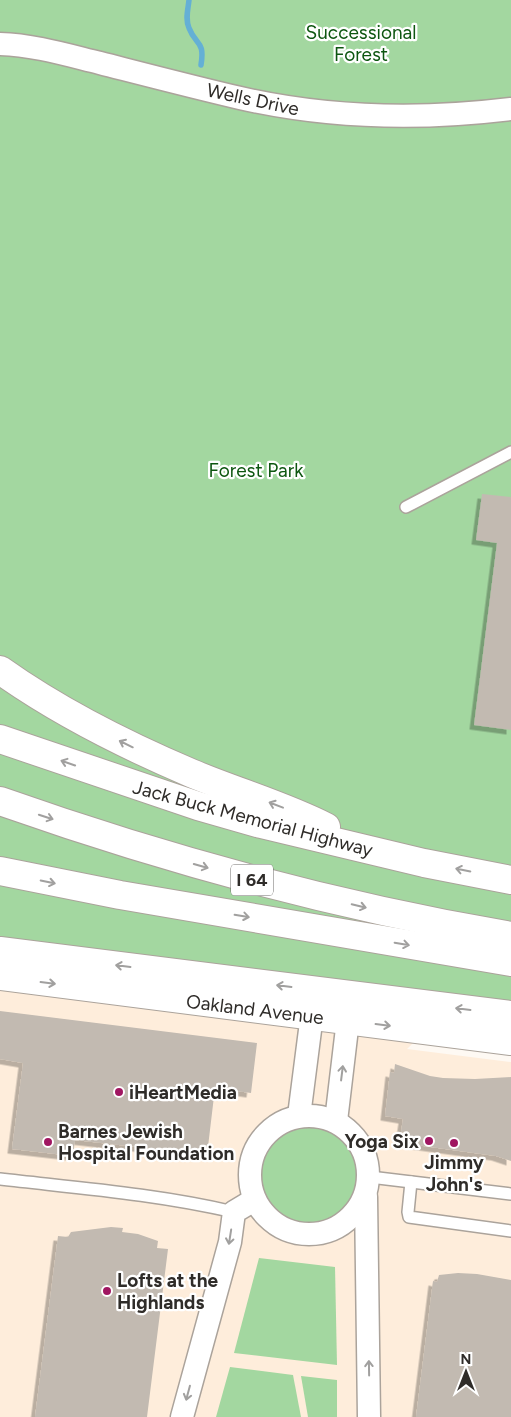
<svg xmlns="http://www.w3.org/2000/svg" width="511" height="1417" font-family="Figtree,sans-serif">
<defs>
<filter id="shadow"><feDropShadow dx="-4.5" dy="4.5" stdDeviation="0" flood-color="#0004"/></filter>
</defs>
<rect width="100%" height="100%" fill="#fef9f3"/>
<path fill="#feeddb" d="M0,988L417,1039L407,1049L511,1062V1417H0Z"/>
<g fill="#a3d7a0">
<path d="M0,0H511V1003L0,940Z"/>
<circle cx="309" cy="1175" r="48"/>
<path d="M259,1258L335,1267L337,1365L234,1353Z"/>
<path d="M230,1367L293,1375L301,1417H216Z"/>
<path d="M301,1376L337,1380V1417H308Z"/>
</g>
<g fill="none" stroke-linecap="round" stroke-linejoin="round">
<path stroke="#64b0d5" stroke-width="5.5" d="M189,0C188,10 185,19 189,28C196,46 205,40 201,65"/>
</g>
<g fill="#c2bab1" filter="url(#shadow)">
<path d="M482,494L511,497V730L474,725L497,543L476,540Z"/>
<path d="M0,1011L257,1043L251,1093L215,1088L207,1155L75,1140L73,1156L12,1149L23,1063L0,1059Z"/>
<path d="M395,1064L430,1076L443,1078L475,1079L511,1077V1161L496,1156L409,1144L410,1133L401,1132L403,1119L385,1116L390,1072L394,1073Z"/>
<path d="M111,1227L123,1228L122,1232L138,1234L158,1241L157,1248L168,1249L147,1417H35L58,1236L68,1237L71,1232Z"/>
<path d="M458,1273L477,1274L511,1280V1417H416L433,1281L437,1282L439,1275Z"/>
</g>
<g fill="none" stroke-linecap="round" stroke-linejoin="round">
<g stroke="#aba39b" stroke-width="14">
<g id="service">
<path d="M406,507L511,452"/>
<path d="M370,1177L511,1194"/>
<path d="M0,1179C78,1188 157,1194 234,1212"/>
<path d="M411,1182L408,1212L409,1217L511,1231"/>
</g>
</g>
<g stroke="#aba39b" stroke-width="25">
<g id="minor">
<path d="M0,44C34,45 67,55 100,63C147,75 193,87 240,98C328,118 421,120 511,109"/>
<circle cx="309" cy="1175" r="59"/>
<path d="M299,1116L314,999"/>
<path d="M336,1121L350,1003"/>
<path d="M366,1197L369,1417"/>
<path d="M182,1417L230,1242L234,1212L254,1200"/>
</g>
</g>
<g stroke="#aba39b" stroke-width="30">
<g id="tertiary">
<path d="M0,951L511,1015"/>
<path d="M0,976L511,1041"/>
</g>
</g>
<g stroke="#aba39b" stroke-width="30">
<g id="motorway">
<path d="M0,670C59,712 125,745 191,773C236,792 283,805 326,827"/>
<path d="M0,739L198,806L261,824L424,863L511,880"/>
<path d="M0,801C167,860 337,906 511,936"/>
<path d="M0,871L120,895L511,962"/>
</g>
</g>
<use href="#service" stroke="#fff" stroke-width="11"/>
<use href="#minor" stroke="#fff" stroke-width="22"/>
<use href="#tertiary" stroke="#fff" stroke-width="28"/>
<use href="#motorway" stroke="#fff" stroke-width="28"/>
</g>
<defs><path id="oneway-shaft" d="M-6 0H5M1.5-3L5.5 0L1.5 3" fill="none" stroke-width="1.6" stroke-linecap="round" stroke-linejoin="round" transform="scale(1.25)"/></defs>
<g stroke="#a1a09f">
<use href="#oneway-shaft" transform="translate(126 744) rotate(-154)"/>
<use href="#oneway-shaft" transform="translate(68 763) rotate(-161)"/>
<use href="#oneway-shaft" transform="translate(276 805) rotate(-159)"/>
<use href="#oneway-shaft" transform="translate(46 817) rotate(18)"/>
<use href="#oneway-shaft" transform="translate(201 866) rotate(16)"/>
<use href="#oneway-shaft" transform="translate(463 870) rotate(-169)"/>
<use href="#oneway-shaft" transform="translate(48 882) rotate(12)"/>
<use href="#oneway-shaft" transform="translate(359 906) rotate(13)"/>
<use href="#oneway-shaft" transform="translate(242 916) rotate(9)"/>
<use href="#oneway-shaft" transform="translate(402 944) rotate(10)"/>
<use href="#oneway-shaft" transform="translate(123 966) rotate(-173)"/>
<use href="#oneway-shaft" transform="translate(48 983) rotate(7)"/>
<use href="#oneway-shaft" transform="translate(284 986) rotate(-173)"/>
<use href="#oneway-shaft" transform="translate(463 1009) rotate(-173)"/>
<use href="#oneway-shaft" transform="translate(383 1025) rotate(7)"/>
<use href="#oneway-shaft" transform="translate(342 1073) rotate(-83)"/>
<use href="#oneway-shaft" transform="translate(230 1237) rotate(99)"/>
<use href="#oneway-shaft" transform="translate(369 1368) rotate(-91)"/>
<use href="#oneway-shaft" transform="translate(188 1393) rotate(105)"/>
</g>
<g fill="#a01661" stroke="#fff" stroke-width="2">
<circle cx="119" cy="1092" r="5"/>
<circle cx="429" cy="1141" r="5"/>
<circle cx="48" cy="1142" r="5"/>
<circle cx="454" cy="1143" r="5"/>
<circle cx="107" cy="1291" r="5"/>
</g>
<g text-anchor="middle" stroke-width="4.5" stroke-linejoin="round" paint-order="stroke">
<rect fill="#fff" stroke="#6d6b69" stroke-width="1" x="231" y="864.5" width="42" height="31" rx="4"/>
<g font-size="18" font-weight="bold" fill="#2f2c29">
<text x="252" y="886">I 64</text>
</g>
<g font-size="19" fill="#0d5610" stroke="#fff">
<text x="361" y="39">Successional<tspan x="361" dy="22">Forest</tspan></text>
<text x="256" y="477">Forest Park</text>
</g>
<g font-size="19" fill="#2f2c29" stroke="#fff">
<text transform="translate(253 99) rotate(12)" y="7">Wells Drive</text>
<text transform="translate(253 818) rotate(15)" y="7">Jack Buck Memorial Highway</text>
<text transform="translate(255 1009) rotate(7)" y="7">Oakland Avenue</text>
</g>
<g font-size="19" font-weight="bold" fill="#2f2c29" stroke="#fff" text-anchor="start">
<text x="129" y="1099">iHeartMedia</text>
<text x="58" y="1138">Barnes Jewish<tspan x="58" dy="22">Hospital Foundation</tspan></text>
<text x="419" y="1148" text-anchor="end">Yoga Six</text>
<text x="454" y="1169" text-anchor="middle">Jimmy<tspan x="454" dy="22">John's</tspan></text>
<text x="117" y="1287">Lofts at the<tspan x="117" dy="22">Highlands</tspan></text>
</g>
</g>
<g transform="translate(466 1372)" stroke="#ffffff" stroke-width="4" paint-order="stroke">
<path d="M0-4L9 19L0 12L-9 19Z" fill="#2f2c29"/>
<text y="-8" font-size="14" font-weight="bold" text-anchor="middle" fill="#2f2c29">N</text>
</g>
</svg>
